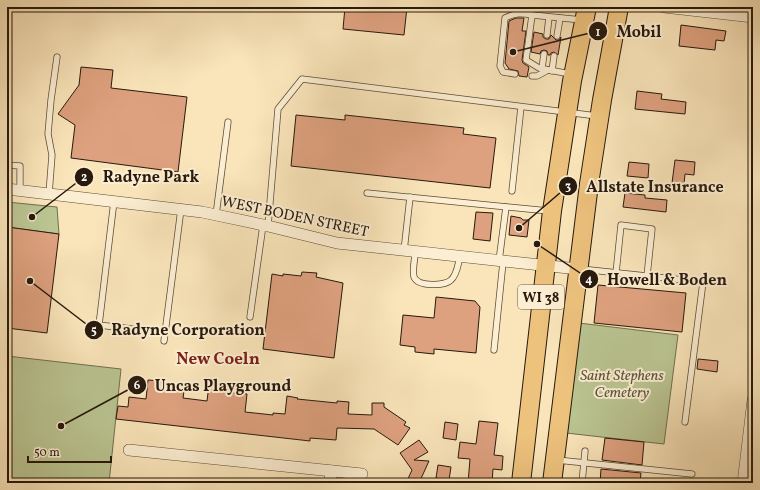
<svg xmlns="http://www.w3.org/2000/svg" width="760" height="490" font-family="Vollkorn,serif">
<rect width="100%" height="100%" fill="#fae5ba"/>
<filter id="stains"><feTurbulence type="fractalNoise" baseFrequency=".005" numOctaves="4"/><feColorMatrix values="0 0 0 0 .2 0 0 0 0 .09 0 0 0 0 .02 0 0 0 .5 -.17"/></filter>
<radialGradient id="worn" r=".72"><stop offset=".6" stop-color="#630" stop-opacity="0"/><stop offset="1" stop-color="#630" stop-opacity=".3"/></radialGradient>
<g fill="#bac592" stroke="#706f50">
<path d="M7,202L57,207L59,234L7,227Z"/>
<path d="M579,323L678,335L664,444L566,433Z"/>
<path d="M7,356L121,369L109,483H7Z"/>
</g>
<g fill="#dea17f" stroke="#27190d">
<path d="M345,7H407L404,35L343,29Z"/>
<path d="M516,18H524L522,31H526L522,60L523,63L529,67L527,77L519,76L518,71L509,69L505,63L509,21Z"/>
<path d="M681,25L726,31L724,41L716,40L715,50L679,46Z"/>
<path d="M534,32L543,34V37L546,39H549L551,35L556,40H559L561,37L558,55L554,52L551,53L550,55H548L547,51L544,50L541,51L540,54L531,52Z"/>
<path d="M81,67L113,70L111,88L187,97L178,172L71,158L75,125L58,114L79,85Z"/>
<path d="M637,91L662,94L661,99L686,102L685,114L635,109Z"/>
<path d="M296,115L345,120V115L464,128L463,134L496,138L490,188L291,166Z"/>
<path d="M675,160L695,162L694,175L685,174L684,184L672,183Z"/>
<path d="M629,162L649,164L648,178L627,176Z"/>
<path d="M625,193L645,195V198L667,200L666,212L623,207Z"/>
<path d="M476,212L493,213L490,241L473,239Z"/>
<path d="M511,216L521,218L523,220H529L527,237L509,235Z"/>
<path d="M7,227L59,234L47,333L7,328Z"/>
<path d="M302,272L317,273L316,277L343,283L334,358L263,349L272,274L283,276V274L301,276Z"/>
<path d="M598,285L686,293L682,332L594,323Z"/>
<path d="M436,297L475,301L480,307L476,353L434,349V354L415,352V347L400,345L403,315L434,318Z"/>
<path d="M698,359L718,361L717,372L697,369Z"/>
<path d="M148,380L161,381V383L185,385L183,398L207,401L209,385L221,386V392L247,394L245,412L273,415V413L285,414L287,396L298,398L297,399L337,403V401L349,402L348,414L372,415V403H384V407L406,422L404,425L410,428L398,445L374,429L337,428L336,440L310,438V441L116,419L118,406L128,407L129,397L146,399Z"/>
<path d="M479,421L498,423L494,455L503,456L502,470L493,469L492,483H468L470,459L458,458L460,442L476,444Z"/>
<path d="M445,422L458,424L456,440L443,438Z"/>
<path d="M605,438L644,442L642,465L602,460Z"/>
<path d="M419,440L428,452L414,460L429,461L419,483H406L412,470L400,453Z"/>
<path d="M438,465L451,467L449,480L436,478Z"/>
<path d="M601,469L641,473L640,483H600Z"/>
</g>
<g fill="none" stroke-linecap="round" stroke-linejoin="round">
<g stroke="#5c4c38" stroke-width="7">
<g id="service">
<path d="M547,35L549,17"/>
<path d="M557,36L560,18"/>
<path d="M542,68L544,54"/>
<path d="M552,71L554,56"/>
<path d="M515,74L503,72L500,66L505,18C515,13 521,13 532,15"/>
<path d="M570,74L539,68L526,60L532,15L582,20"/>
<path d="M532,76H537L548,70"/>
<path d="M7,165L20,166V191"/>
<path d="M512,191L521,107"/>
<path d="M367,193L549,211"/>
<path d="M49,194L52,155L48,134L51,100L57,57"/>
<path d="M114,201L99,325L165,333"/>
<path d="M216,215L228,122"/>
<path d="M268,226L278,109L302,79L597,116"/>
<path d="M404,251L410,197"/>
<path d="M415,252C415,260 412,270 414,277C418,287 445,286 451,280C457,275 458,264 460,257"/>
<path d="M499,261L506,207"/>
<path d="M581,269L703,282L685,422"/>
<path d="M616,273L621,225L652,229L647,276"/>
<path d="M250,317L263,225"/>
<path d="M164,341L181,209"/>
<path d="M494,350L503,262"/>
<path d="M557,460L692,474"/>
<path d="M582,483L585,451"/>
</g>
</g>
<g stroke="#5c4c38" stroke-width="12">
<g id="minor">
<path d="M664,7L753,17"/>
<path d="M7,189L202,212L268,226L337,243L578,269"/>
<path d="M129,450L362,474"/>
<path d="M330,483L331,471"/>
<path d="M743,483L753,400"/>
</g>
</g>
<g stroke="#27190d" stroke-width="20">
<g id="primary">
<path d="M521,483L552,211L572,81L587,7"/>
<path d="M552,483L589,184L602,100L619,7"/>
</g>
</g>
<use href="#service" stroke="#fceed2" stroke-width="5.5"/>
<use href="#minor" stroke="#fceed2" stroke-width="11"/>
<use href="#primary" stroke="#edc27d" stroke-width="18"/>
</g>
<g text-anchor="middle" stroke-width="4" stroke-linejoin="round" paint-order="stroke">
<rect fill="#fceed2" stroke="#675948" stroke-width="1" x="518" y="285" width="46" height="24" rx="3"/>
<g font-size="14" font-weight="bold" fill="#27190d">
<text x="541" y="302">WI 38</text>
</g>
<g font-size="15" fill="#27190d" stroke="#fceed2">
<text transform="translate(295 216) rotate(12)" y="5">WEST BODEN STREET</text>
</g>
<g font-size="15" font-style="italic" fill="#5a553c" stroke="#fceed2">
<text x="622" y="380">Saint Stephens<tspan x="622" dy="17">Cemetery</tspan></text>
</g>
<g font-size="17" font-weight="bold" fill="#7a1f14" stroke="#fceed2">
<text x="218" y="364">New Coeln</text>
</g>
</g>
<path fill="none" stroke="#27190d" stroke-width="1.5" d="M513 52L598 31M32 217L84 177M519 228L568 186M537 244L589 279M30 281L94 330M61 426L137 385"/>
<g fill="#27190d" stroke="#fceed2" stroke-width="1.5">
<circle cx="513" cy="52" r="4"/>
<circle cx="32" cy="217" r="4"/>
<circle cx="519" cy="228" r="4"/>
<circle cx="537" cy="244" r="4"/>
<circle cx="30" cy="281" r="4"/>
<circle cx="61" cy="426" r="4"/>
<circle cx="598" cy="31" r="10"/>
<circle cx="84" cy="177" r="10"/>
<circle cx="568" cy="186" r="10"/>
<circle cx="589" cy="279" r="10"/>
<circle cx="94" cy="330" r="10"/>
<circle cx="137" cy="385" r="10"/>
</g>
<g font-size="12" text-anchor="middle" font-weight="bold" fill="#fff">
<text x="598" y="36">1</text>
<text x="84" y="181">2</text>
<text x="568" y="190">3</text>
<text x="589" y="283">4</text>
<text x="94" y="334">5</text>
<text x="137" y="389">6</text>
</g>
<g font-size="16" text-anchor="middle" font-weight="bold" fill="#27190d" stroke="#fceed2" stroke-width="4" stroke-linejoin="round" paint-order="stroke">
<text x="639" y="37">Mobil</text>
<text x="151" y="182">Radyne Park</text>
<text x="655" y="192">Allstate Insurance</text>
<text x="667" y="285">Howell &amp; Boden</text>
<text x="188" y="335">Radyne Corporation</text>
<text x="223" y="391">Uncas Playground</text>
</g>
<rect width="760" height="490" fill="none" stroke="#fae5ba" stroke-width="24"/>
<rect x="8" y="8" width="744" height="474" fill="none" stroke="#27190d" stroke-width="2"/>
<rect x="12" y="12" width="736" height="466" fill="none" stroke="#27190d"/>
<path d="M28 456v6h83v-6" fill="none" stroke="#27190d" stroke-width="2"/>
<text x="34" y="456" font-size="12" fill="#27190d" stroke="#fceed2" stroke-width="3" paint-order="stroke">50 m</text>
<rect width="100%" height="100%" filter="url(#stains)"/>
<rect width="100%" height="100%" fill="url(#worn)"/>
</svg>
